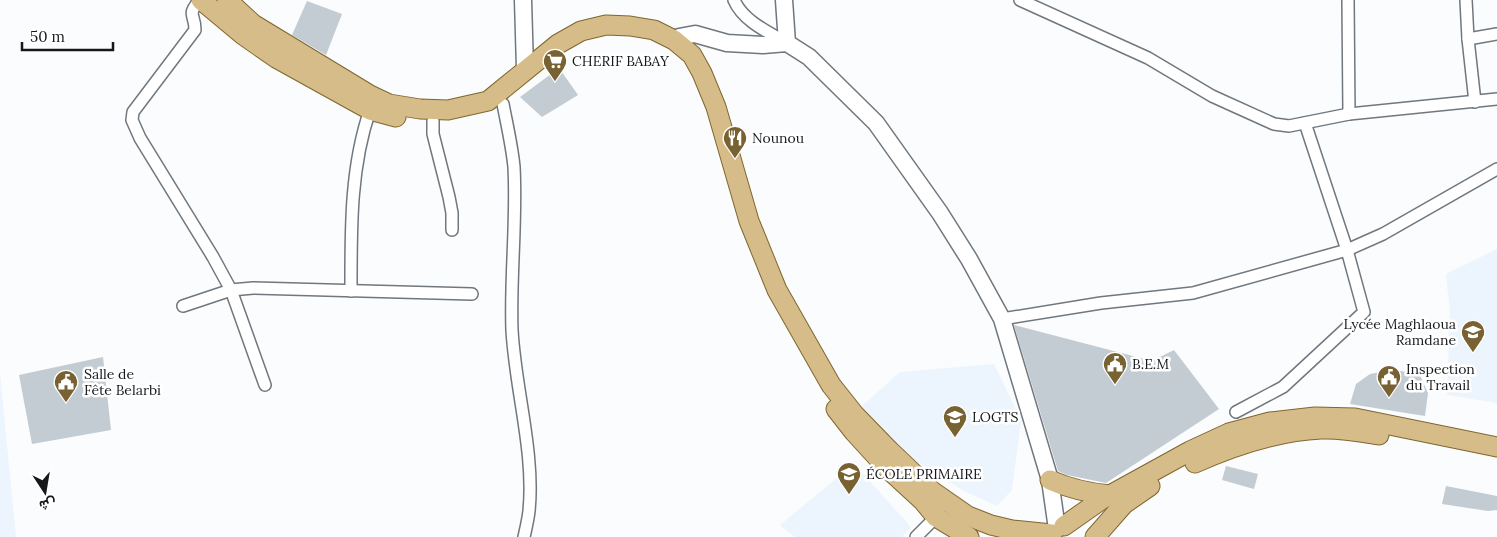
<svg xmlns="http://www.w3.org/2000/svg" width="1497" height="537" font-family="Lora,Vazirmatn,serif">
<rect width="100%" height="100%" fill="#fafcfd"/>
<g fill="#ecf4fd">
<path d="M1497,249V403L1447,395L1450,312L1446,274Z"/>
<path d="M994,364L1021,420L1012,490L997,506L964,491L907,456L861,407L900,372Z"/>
<path d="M0,374L16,537H0Z"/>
<path d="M854,464L911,527L902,537H795L780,525Z"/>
</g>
<g fill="#c3cbd3">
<path d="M307,1L342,14L326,55L292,35Z"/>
<path d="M559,68L578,95L542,117L520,97Z"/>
<path d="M1014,325L1152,361L1174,350L1219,409L1106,483L1067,475L1058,471Z"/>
<path d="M103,357L111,430L32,444L19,375Z"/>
<path d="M1391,370L1419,373L1428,393L1425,416L1350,404L1356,384L1370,374Z"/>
<path d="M1226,466L1258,474L1254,489L1222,480Z"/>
<path d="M1446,486L1497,496V510L1488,511L1442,504Z"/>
</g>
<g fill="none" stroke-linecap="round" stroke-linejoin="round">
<g stroke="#70777e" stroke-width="14">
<g id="street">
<path d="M200,0C186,16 195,13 195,30L133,112L132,120L140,138L213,257L231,290L265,385"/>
<path d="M734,0C743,21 768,32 787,43"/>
<path d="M1020,0L1148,58L1212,96L1274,124L1289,126L1349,114L1497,99"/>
<path d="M1348,0L1349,114"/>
<path d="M1466,0L1468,39L1475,102"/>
<path d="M1468,39L1497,34"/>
<path d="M503,104C507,125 512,146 514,167C517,222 510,276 512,330C515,388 535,453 529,511C528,520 526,528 524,537"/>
<path d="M433,121V134L449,197L452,213V230"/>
<path d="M351,291C351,230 350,168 370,110"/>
<path d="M183,306L231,290L253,288L472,294"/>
<path d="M1002,319L1101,303L1193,293L1347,250L1383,234L1497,169"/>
<path d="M1236,412L1283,387L1364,312L1347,250L1305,123"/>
<path d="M916,537L936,517L938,512"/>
</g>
</g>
<g stroke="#70777e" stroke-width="19">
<g id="secondary">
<path d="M523,0L525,69"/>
<path d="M784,0L787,43"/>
<path d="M674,40L679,37L695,34L727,43L763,45L787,43L809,57L876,123L940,213L969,259L1002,319L1050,480L1057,529"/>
</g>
</g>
<g stroke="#80662e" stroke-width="21">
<g id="primary">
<path d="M201,0L243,35L276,58L370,110L396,117"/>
<path d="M227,0L253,24L370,95L389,104L420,109L448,110L488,101L558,44L581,31L606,25L630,26L654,30L674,40L692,55L702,73L716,107L749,221L777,290L831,385L854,414L890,451L932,491L968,516L991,525L1012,530L1052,534"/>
<path d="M836,409L854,432L886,467L923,501L936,517L969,537"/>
<path d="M1195,463C1233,446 1279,431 1321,429C1341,428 1361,432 1379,435"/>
<path d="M1050,480C1070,489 1089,493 1110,495"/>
<path d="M1064,526L1101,500L1190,451L1229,433L1270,422L1315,417L1355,418L1497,447"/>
<path d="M1095,537L1124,504L1150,486"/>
</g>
</g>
<use href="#street" stroke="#fff" stroke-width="11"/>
<use href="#secondary" stroke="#fff" stroke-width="16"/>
<use href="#primary" stroke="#d5bc88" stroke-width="19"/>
</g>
<defs>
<g id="supermarket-pin" transform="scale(1.25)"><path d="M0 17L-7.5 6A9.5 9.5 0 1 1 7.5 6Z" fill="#796232" stroke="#fff"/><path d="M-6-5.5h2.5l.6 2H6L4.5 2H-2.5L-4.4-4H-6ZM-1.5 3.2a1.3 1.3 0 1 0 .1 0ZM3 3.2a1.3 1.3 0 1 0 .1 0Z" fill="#fff"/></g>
<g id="restaurant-pin" transform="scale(1.25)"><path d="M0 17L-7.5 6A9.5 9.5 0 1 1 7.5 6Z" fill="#796232" stroke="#fff"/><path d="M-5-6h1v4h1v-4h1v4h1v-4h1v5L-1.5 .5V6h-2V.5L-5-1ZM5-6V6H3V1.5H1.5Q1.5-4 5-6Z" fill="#fff"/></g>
<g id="school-pin" transform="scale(1.25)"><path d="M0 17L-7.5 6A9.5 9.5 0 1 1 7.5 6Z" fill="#796232" stroke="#fff"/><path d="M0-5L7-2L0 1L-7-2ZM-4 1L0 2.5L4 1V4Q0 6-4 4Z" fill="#fff"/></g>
<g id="civic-pin" transform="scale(1.25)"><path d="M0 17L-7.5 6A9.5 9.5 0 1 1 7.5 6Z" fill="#796232" stroke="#fff"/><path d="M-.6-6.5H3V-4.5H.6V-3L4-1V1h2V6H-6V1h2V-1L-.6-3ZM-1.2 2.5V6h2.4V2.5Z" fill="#fff"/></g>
</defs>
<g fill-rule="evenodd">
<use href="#supermarket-pin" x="555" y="61"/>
<use href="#restaurant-pin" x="735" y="138"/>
<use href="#school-pin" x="1473" y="332"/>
<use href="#civic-pin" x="1115" y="364"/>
<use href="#civic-pin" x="1389" y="377"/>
<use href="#civic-pin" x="66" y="382"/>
<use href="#school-pin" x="955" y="417"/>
<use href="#school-pin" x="849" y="474"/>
</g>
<g text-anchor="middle" stroke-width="5" stroke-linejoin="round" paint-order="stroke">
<g font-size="14" fill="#15181b" stroke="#fff" text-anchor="start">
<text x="572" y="66">CHERIF BABAY</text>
<text x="752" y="143">Nounou</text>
<text x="1456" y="329" text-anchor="end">Lycée Maghlaoua<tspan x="1456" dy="16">Ramdane</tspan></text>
<text x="1132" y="369">B.E.M</text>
<text x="1406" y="374">Inspection<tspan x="1406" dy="16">du Travail</tspan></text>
<text x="84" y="379">Salle de<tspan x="84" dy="16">Fête Belarbi</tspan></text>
<text x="972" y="422">LOGTS</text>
<text x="866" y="479">ÉCOLE PRIMAIRE</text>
</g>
</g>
<g transform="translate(45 492) rotate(168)" stroke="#ffffff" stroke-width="4" paint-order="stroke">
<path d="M0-4L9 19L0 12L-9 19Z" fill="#15181b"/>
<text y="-8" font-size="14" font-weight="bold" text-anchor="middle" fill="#15181b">ش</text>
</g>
<path d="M22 42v8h91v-8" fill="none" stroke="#15181b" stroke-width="2.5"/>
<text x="30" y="42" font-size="15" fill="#15181b" stroke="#ffffff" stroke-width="4" paint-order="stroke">50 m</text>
</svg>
